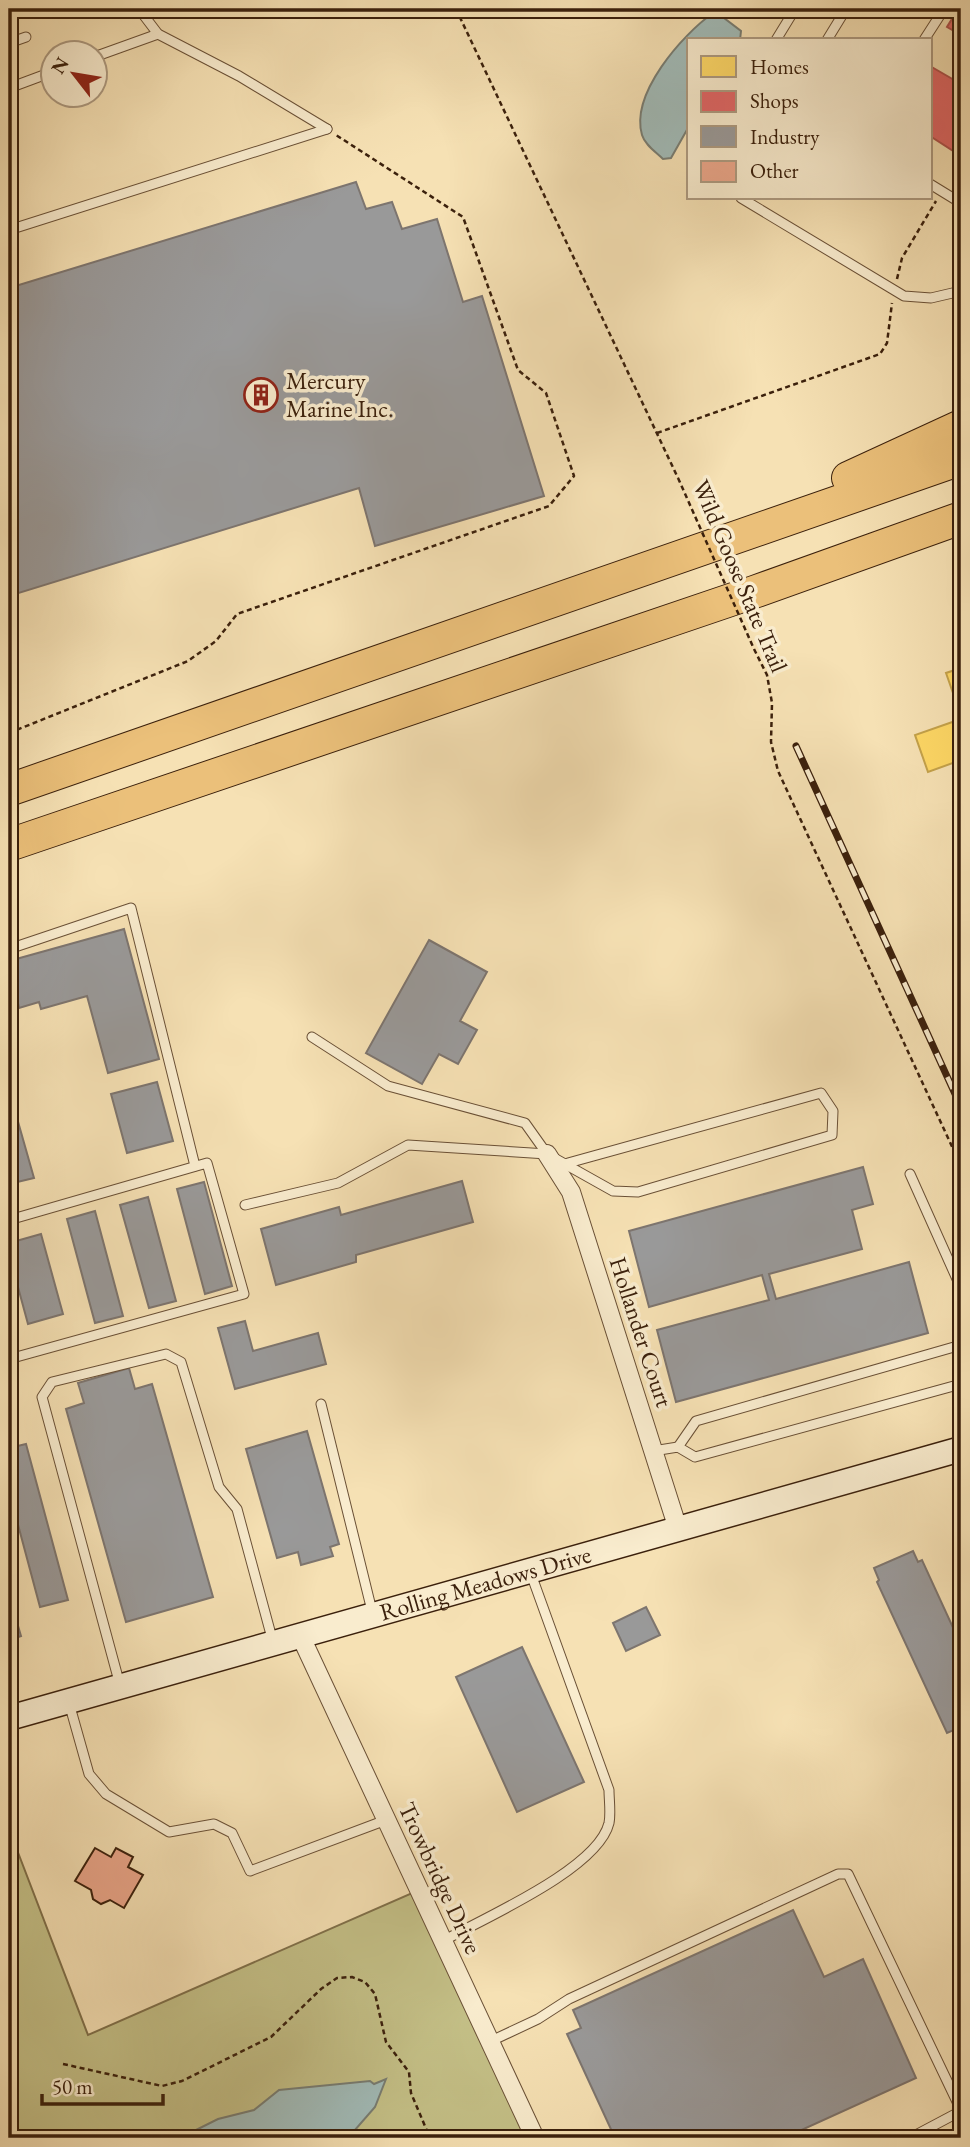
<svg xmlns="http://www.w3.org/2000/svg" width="970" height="2147" font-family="'EB Garamond',serif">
<rect width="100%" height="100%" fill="#f6e1b4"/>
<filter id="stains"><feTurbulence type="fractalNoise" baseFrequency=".00286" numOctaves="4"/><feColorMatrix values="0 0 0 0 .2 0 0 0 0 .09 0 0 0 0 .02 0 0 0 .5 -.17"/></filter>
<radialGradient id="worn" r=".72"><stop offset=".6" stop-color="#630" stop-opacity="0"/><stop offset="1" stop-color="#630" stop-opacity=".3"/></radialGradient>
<path fill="#c4c087" stroke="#80704a" stroke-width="2" d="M9,1829L88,2035L419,1890L535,2138H9Z"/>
<g fill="#a1bbb8" stroke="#787d73" stroke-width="2">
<path d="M713,13L720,15L741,31L740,40H688V128L671,158L663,159C656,152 645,145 642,135C630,94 682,35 713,13Z"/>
<path d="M386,2079L375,2107L348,2138H167L182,2137L218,2119L254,2110L279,2090L370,2081L374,2084Z"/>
</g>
<g fill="#ffd966" stroke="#c4a24b" stroke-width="2">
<path d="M961,668V716L946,673Z"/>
<path d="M961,719V760L928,772L915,735Z"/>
</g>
<g fill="#e06666" stroke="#ae514b" stroke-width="2">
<path d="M958,9H961V35L947,27Z"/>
<path d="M930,66L961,84V149L958,154L930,136Z"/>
</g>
<g fill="#999" stroke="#7d756f" stroke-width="2">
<path d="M356,182L366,209L392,202L402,229L437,219L463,302L482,296L544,496L375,546L359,488L9,596V288Z"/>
<path d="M124,929L159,1059L108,1073L87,996L41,1009L39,1002L19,1008L9,961Z"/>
<path d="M429,940L487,972L460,1021L477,1030L458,1064L439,1054L422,1084L366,1053Z"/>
<path d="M157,1082L173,1141L127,1153L111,1094Z"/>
<path d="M13,1104L34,1178L9,1184V1106Z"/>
<path d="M863,1167L873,1204L852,1210L862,1249L769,1274L776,1299L909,1262L928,1333L676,1402L657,1330L769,1300L762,1275L649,1307L629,1231Z"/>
<path d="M462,1181L473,1222L356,1255V1262L276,1285L261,1229L339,1207L341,1215Z"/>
<path d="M204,1182L232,1286L205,1294L177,1189Z"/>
<path d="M148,1197L176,1301L149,1308L120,1205Z"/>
<path d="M95,1211L123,1316L95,1323L67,1219Z"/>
<path d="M41,1234L63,1314L28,1324L9,1254V1243Z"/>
<path d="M245,1321L253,1351L318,1333L326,1364L235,1389L218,1328Z"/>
<path d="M129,1368L135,1389L152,1384L213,1597L126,1622L66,1409L84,1403L78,1383Z"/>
<path d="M307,1431L339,1544L330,1547L333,1556L301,1565L298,1552L277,1558L246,1449Z"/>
<path d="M26,1444L68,1600L40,1607L9,1491V1448Z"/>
<path d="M913,1551L918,1562L922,1560L961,1645V1713L957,1715L961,1727L947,1733L877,1582L879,1580L874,1568Z"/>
<path d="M9,1595L21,1636L9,1640Z"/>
<path d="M646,1607L660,1635L626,1651L613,1623Z"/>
<path d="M522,1647L584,1782L517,1812L456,1677Z"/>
<path d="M793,1910L824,1977L863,1959L916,2078L784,2138H615L567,2034L581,2028L573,2010Z"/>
</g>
<path fill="#eba68a" stroke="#3b200c" stroke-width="2" d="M95,1848L111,1857L116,1848L133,1857L128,1867L143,1875L124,1908L110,1900L101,1904L93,1899L91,1890L75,1881Z"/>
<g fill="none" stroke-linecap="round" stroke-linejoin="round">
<g stroke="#6a5036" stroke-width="11">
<g id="lane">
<path d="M139,9L158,34L239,76L327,129"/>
<path d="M776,40L795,9"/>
<path d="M827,40L846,9"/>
<path d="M924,40L944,9"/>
<path d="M9,43L26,37"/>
<path d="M94,57L158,34"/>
<path d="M9,88L52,72"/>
<path d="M930,184L961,203"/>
<path d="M741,198L904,296L931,298L961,291"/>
<path d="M9,230L327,129"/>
<path d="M9,949L131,908L195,1166"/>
<path d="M312,1037L388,1086L525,1123L547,1154"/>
<path d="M910,1174L961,1288"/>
<path d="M245,1205L338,1183L408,1145L547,1154L613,1191L638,1192L832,1135L833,1111L821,1093L568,1163"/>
<path d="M9,1220L207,1163L244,1294L9,1359"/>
<path d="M321,1404L373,1615"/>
<path d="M678,1447L696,1421L961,1345"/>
<path d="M653,1451L678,1447L695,1457L961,1384"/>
<path d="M120,1685L42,1397L52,1382L166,1354L181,1362L219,1487L237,1509L273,1642"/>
<path d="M69,1703L89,1774L106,1794L169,1832L214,1824L232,1833L250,1871L386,1820"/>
<path d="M443,1941C484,1918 598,1869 609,1823C611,1813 609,1800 609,1790L531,1574"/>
<path d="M489,2042L538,2019L569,1999L838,1874H848L961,2110"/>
<path d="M910,2138L961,2111"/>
</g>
</g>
<g stroke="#6a5036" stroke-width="20">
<g id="street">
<path d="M547,1154L571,1192L678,1529"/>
<path d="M301,1637L535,2138"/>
</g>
</g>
<g stroke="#3b200c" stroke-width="27">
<g id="secondary">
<path id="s1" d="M9,1718L961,1449"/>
</g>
</g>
<g stroke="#3b200c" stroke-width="34">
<g id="highway">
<path d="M848,478L961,426"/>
<path d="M9,790L961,459"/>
<path d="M9,845L754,592L961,518"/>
</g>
</g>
<g stroke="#3b200c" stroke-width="2.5" stroke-dasharray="5 3.5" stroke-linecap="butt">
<path d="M456,9L678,478"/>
<path d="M897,279L902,258L936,201"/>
<path d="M657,433L880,354L887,343L892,303"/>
<path d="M754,649L767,675L772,703L771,742L778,771L961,1166"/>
<path d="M9,733L188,661L216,641L237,614L549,506L574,476L546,393L518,370L463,217L336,135"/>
<path d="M63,2064L162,2086L182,2081L271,2037L321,1989L337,1978L352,1977L365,1982L375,1994L386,2042L409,2072L411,2093L430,2138"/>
</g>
<use href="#lane" stroke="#f9ecce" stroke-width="9"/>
<use href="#street" stroke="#f9ecce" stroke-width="18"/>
<use href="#secondary" stroke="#f9ecce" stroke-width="24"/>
<use href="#highway" stroke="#ebc07a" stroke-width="32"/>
<g stroke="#3b200c" stroke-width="7">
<path id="rail" d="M796,746L961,1107"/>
</g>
<use href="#rail" stroke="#f9ecce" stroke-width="4.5" stroke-dasharray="13" stroke-linecap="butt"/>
<path stroke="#3b200c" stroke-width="2.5" stroke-dasharray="5 3.5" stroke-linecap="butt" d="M678,478L754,649"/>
</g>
<defs>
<g id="building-ring" transform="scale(1.75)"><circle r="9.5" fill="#f9ecce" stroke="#8f2418" stroke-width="1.5"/><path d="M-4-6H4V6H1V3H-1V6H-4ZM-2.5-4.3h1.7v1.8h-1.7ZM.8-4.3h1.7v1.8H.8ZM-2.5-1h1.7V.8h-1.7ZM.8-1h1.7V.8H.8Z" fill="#8f2418"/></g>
</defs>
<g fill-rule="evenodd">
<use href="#building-ring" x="261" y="395"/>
</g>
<g text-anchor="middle" stroke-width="7" stroke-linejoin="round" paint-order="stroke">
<g font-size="24" fill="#3b200c" stroke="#f9ecce" text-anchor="start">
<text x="286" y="389">Mercury<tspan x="286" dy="28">Marine Inc.</tspan></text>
</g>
<g font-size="24" fill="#3b200c" stroke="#f9ecce">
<text transform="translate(740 576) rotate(67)" y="8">Wild Goose State Trail</text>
<text transform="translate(641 1332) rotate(72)" y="8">Hollander Court</text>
<text dy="8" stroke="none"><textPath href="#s1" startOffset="495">Rolling Meadows Drive</textPath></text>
<text transform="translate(440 1878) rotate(65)" y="8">Trowbridge Drive</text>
</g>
</g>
<rect width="970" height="2147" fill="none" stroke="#f6e1b4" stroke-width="35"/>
<rect x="10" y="10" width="949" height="2126" fill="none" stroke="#3b200c" stroke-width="3.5"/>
<rect x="18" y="18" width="935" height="2112" fill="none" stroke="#3b200c" stroke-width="2"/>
<rect x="687" y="38" width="245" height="161" fill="#f9ecce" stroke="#ad9a80" stroke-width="2"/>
<rect x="701" y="56" width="35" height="21" fill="#ffd966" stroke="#ad9a80" stroke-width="2"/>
<text x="750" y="74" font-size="21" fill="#3b200c">Homes</text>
<rect x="701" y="91" width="35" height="21" fill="#e06666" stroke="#ad9a80" stroke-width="2"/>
<text x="750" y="108" font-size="21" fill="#3b200c">Shops</text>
<rect x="701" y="126" width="35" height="21" fill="#999999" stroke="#ad9a80" stroke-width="2"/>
<text x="750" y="144" font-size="21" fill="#3b200c">Industry</text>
<rect x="701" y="161" width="35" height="21" fill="#eba68a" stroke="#ad9a80" stroke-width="2"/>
<text x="750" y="178" font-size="21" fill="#3b200c">Other</text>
<g transform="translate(74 74) rotate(301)"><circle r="33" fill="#f9ecce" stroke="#ad9a80" stroke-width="2"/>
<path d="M0-5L12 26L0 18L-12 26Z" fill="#8f2418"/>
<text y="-10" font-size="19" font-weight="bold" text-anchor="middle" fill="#3b200c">N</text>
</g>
<path d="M42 2094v10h121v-10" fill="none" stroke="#3b200c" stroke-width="3.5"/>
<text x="52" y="2094" font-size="21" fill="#3b200c" stroke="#f9ecce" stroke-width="5" paint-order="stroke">50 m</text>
<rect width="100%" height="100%" filter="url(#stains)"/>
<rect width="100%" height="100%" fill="url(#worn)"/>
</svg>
